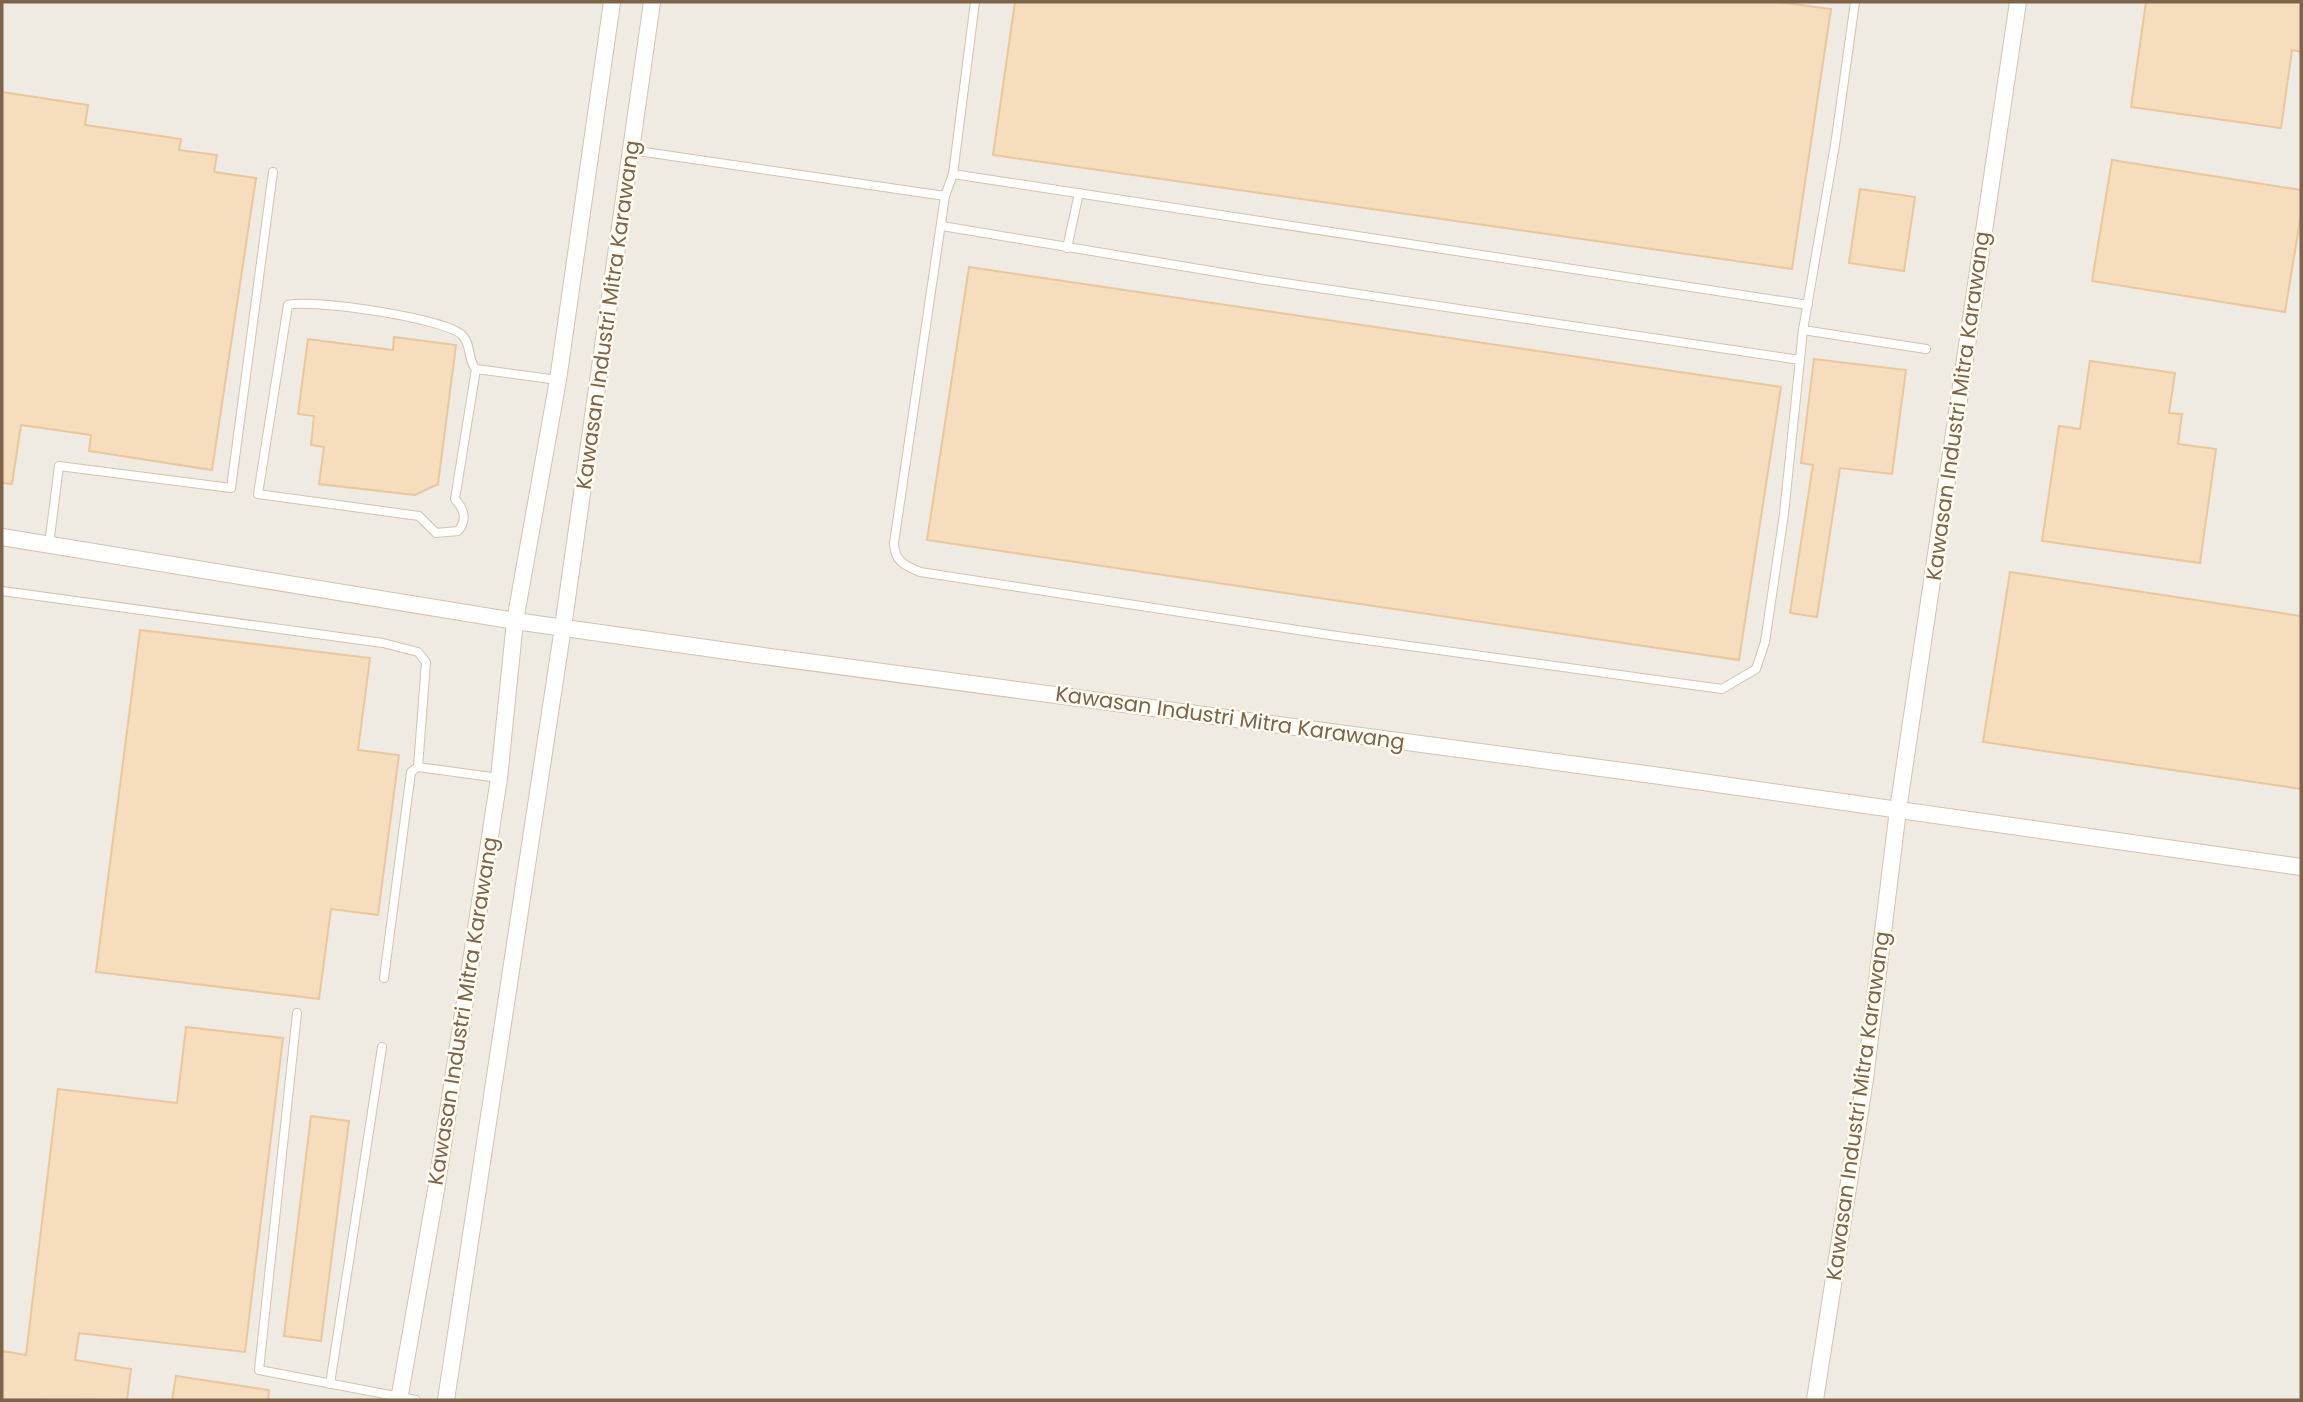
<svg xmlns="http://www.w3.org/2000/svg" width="2303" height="1402" font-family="Poppins,sans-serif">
<rect width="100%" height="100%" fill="#fef9e9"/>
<rect fill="#efeae2" x="2" y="2" width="2299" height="1398"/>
<g fill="#f6ddbe" stroke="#eac69d" stroke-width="2">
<path d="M1015,2H1778L1831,9L1792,269L993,155Z"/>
<path d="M2146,2H2301V52L2292,50L2281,128L2131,107Z"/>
<path d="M2,92L88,105L85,125L181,139L179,150L217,155L214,172L256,178L212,470L89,451L91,435L21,425L12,484L2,483Z"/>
<path d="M2112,160L2301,190V214L2285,312L2092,281Z"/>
<path d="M1860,189L1915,197L1904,271L1849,263Z"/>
<path d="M969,267L1781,387L1739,660L927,540Z"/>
<path d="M394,337L456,345L438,484L415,495L319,484L324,447L311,445L314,416L298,414L308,339L393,350Z"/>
<path d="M1814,359L1906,370L1892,474L1840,468L1817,617L1790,613L1813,465L1801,463Z"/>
<path d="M2090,361L2175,373L2169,413L2182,414L2178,444L2216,449L2200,563L2042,541L2059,426L2080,429Z"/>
<path d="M2010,572L2301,616V789L1983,742Z"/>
<path d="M140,630L370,658L358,750L399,755L378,915L331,909L319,999L96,972Z"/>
<path d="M186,1027L283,1038L245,1352L79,1333L75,1360L131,1369L127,1400L2,1399V1351L26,1355L58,1089L177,1103Z"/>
<path d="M311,1116L349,1121L321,1341L284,1336Z"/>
<path d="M176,1376L269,1390L268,1400H172Z"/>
</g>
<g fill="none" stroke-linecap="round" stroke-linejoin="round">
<g stroke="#d3c3ad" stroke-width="10">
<g id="service">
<path d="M975,2L953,174L945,196L894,543C895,562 904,565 920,572L1330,635L1722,689L1756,669L1765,642L1784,514L1803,330L1835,145L1855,2"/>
<path d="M631,150L945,196"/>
<path d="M953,174L1808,305"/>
<path d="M942,226L1265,280L1800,360"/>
<path d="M1067,248L1079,193"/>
<path d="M1803,330L1926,349"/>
<path d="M476,369L455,499C464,509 468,519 458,531L436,533L419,516L258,494L288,305C314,299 444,318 462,335C472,345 467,360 476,369L558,380"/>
<path d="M49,545L59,466L231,488L273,172"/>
<path d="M2,591L383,643L418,652L426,662L418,767"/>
<path d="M384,978L411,772L418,767L499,778"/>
<path d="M297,1013L259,1370L416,1400"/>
<path d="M330,1384L382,1047"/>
</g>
</g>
<g stroke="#d3c3ad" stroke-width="18">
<g id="minor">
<path d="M2,537L515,621L756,655L1653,775L2301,867"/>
<path d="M399,1400L436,1190L499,778L515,621L558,380L612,2"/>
<path d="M446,1400L563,627L652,2"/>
<path d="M1815,1400L1865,1079L1898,810L2018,2"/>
</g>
</g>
<use href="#service" stroke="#fff" stroke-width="8"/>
<use href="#minor" stroke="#fff" stroke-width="16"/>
</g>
<g text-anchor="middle" stroke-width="5" stroke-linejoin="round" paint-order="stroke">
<g font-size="21" fill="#7c6349" stroke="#fffcf1">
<text transform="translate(608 315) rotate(-82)" y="7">Kawasan Industri Mitra Karawang</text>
<text transform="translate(1958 406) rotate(-82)" y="7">Kawasan Industri Mitra Karawang</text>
<text transform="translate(1230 718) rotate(8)" y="7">Kawasan Industri Mitra Karawang</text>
<text transform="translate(463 1011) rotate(-81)" y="7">Kawasan Industri Mitra Karawang</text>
<text transform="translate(1858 1106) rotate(-82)" y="7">Kawasan Industri Mitra Karawang</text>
</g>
</g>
<rect width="2303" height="1402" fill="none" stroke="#7c6349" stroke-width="7"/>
</svg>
